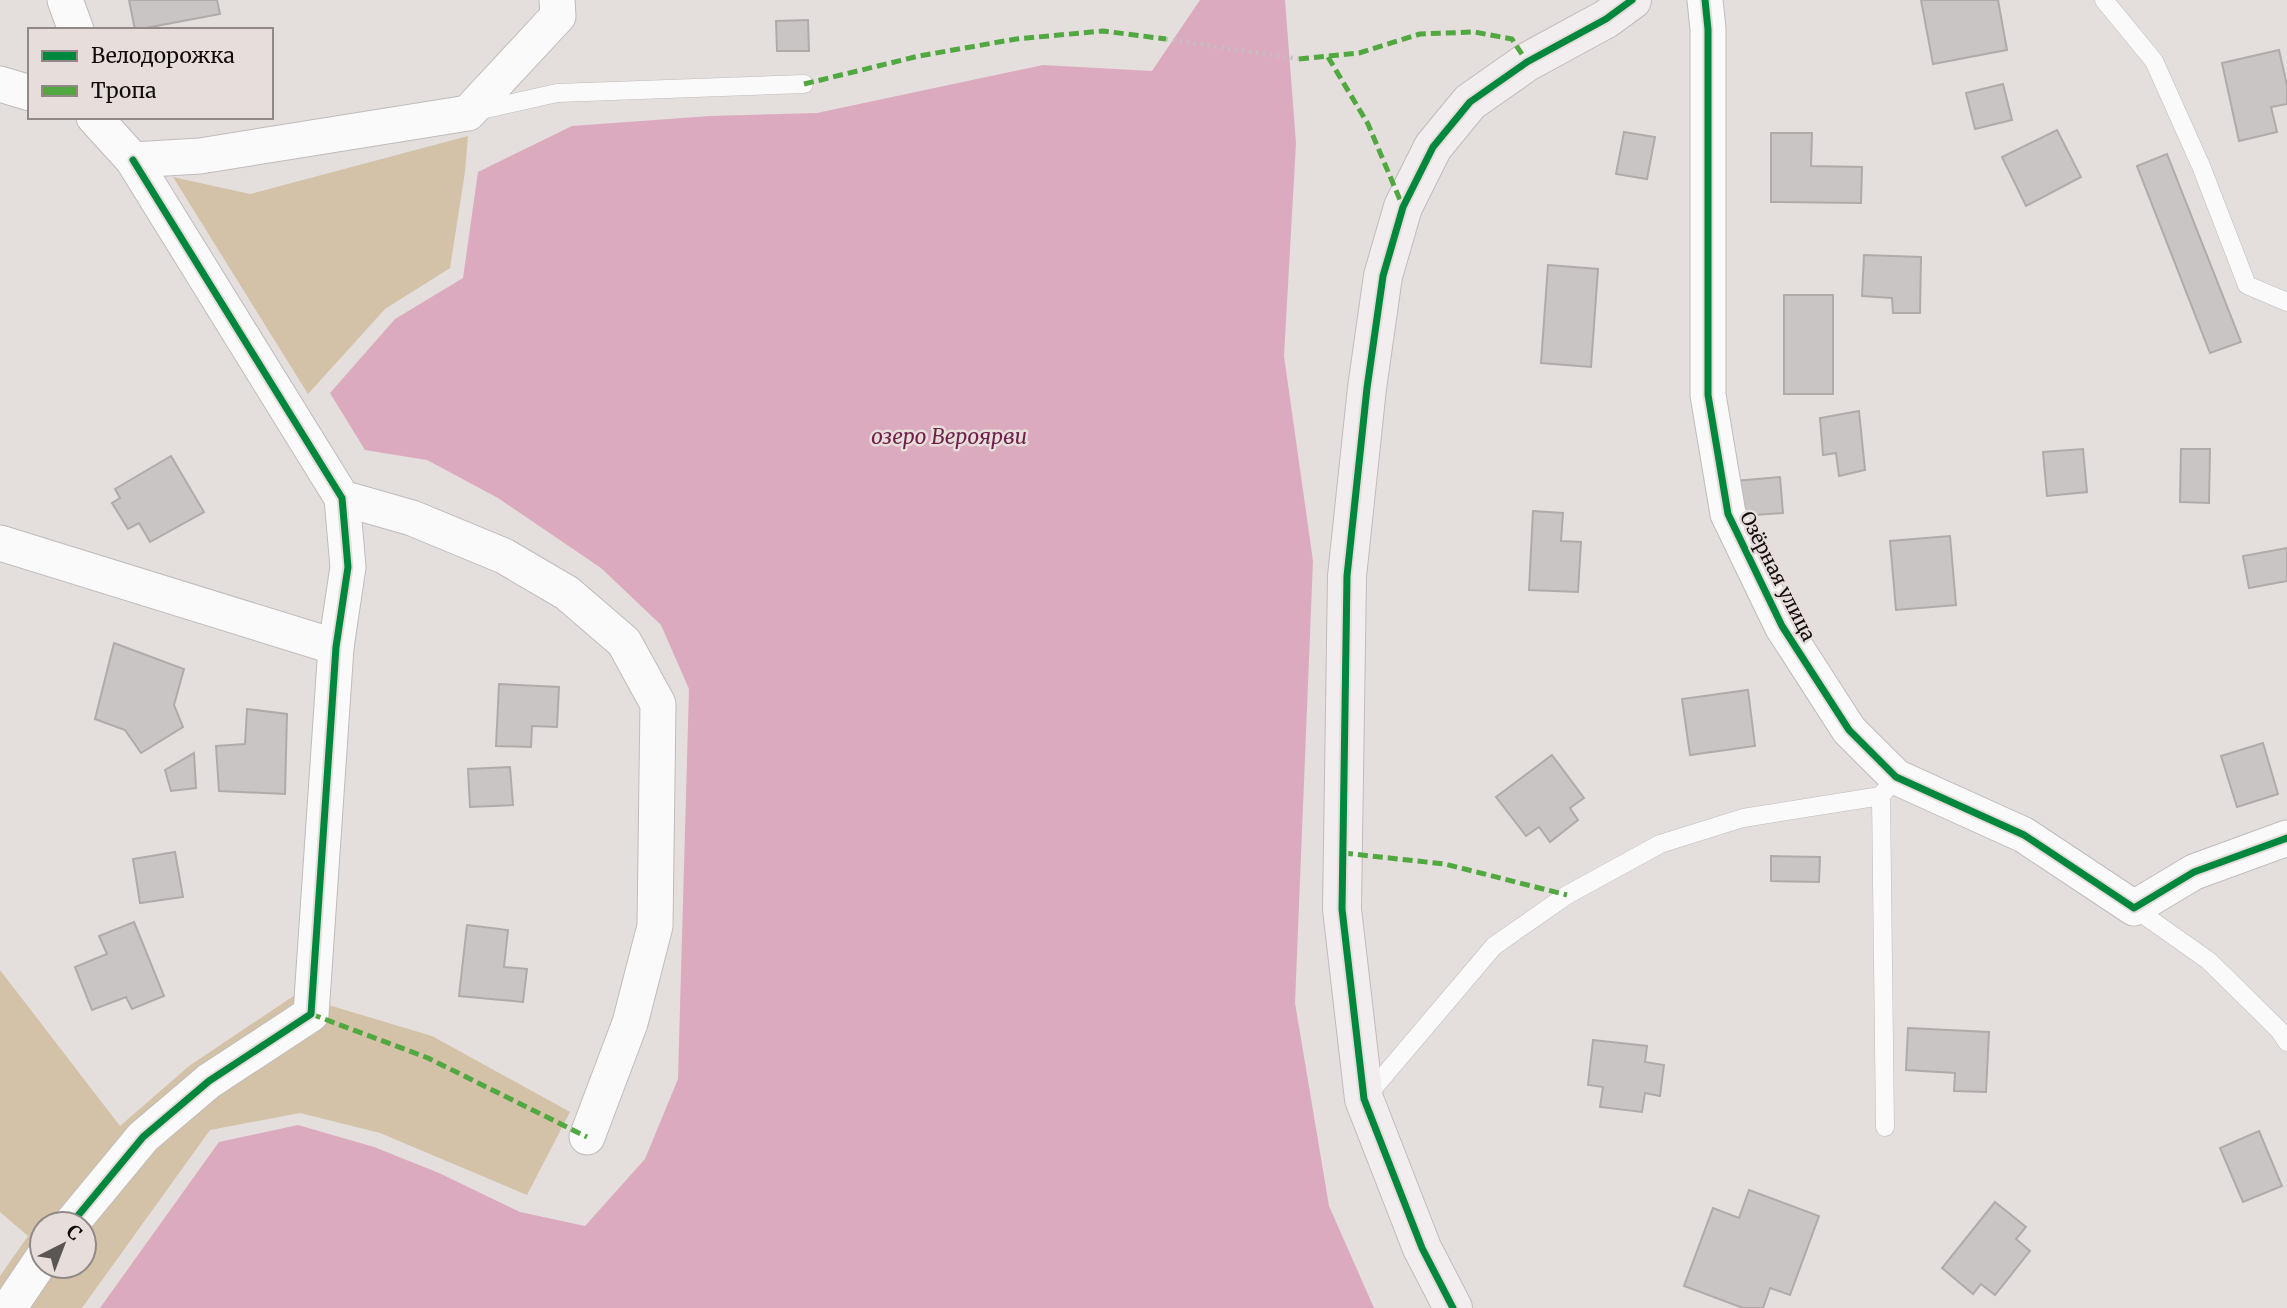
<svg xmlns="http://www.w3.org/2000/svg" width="2287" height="1308" font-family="Merriweather,serif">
<rect width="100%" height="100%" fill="#e4dedd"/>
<g fill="#d3c2a7" fill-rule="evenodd">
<path d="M468,136L465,172L450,268L385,309L308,394L173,177L250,194Z"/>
<path d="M0,970L120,1126L189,1066L295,995L432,1036L570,1112L527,1195L380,1133L300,1113L210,1130L82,1308H0V1276L28,1236L0,1212ZM42,1224H84V1266H42Z"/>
</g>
<path fill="#dcaabe" d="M1200,0H1285L1296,143L1284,356L1313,561L1295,1003L1329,1206L1374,1308H100L219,1142L298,1125L374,1147L439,1173L520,1212L585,1226L645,1159L678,1079L689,689L661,625L601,568L498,498L427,460L365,450L330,393L395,319L463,278L478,172L572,126L710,116L817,113L1043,65L1152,71Z"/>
<g fill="#c9c5c4" stroke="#b0abaa" stroke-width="2">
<path d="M129,0H217L220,14L135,30Z"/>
<path d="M1921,0H1998L2007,50L1933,64Z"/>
<path d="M808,20L809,51H777L776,21Z"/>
<path d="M2279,50L2287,85V104L2271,107L2277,132L2239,141L2222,63Z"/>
<path d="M2003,84L2012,120L1975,129L1966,93Z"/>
<path d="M2057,130L2081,177L2026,206L2002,157Z"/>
<path d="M1624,132L1655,137L1647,179L1616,174Z"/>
<path d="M1771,133H1812L1811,166L1862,167L1861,203L1771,202Z"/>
<path d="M2167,154L2241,342L2210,353L2137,166Z"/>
<path d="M1864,255L1921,257L1920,313H1893L1892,298L1862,296Z"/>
<path d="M1548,265L1598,269L1591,367L1541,363Z"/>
<rect x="1784" y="295" width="49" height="99"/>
<path d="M1859,411L1865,470L1839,476L1836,453L1823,455L1820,418Z"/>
<path d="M2083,449L2087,492L2047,496L2043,452Z"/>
<path d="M2181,449H2210L2209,503L2180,502Z"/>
<path d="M171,456L204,512L150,542L139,523L128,529L112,503L120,498L115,489Z"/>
<path d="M1780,477L1783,513L1739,516L1735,481Z"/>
<path d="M1533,511L1563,513L1561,541L1581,542L1578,592L1529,590Z"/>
<path d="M1950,536L1956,605L1896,610L1890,541Z"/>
<path d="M2287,548V581L2249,588L2243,556Z"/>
<path d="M114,643L184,669L174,705L183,727L141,753L125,730L95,719Z"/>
<path d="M499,684L559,687L557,727L532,726L531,747L496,746Z"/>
<path d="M1748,690L1755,746L1690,755L1682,699Z"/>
<path d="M247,709L287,714L285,794L219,791L216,746L245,744Z"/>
<path d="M2263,743L2278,794L2237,807L2221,756Z"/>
<path d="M194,753L196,788L171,791L165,770Z"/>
<path d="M1552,755L1584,798L1570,808L1578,820L1550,842L1539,827L1526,836L1496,797Z"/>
<path d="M510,767L513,805L470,807L468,769Z"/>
<path d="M175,852L183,897L140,903L133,859Z"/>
<path d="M1771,856L1820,857L1819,882L1771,881Z"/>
<path d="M134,922L164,996L132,1009L126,997L92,1010L75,967L107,954L99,936Z"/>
<path d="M467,925L508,930L504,967L527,969L523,1002L459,996Z"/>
<path d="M1908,1028L1989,1032L1986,1092L1954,1091L1955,1073L1906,1070Z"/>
<path d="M1593,1040L1647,1046L1645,1062L1664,1065L1660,1096L1645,1093L1642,1112L1600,1107L1603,1087L1588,1085Z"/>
<path d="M2259,1131L2282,1186L2243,1202L2220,1148Z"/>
<path d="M1749,1190L1819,1216L1790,1295L1770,1288L1763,1308H1743L1684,1286L1713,1208L1739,1218Z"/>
<path d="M1995,1202L2026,1227L2016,1239L2030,1251L1995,1295L1981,1284L1973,1294L1942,1268Z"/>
</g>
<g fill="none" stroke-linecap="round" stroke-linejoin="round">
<g stroke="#c0bbba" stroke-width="19">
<g id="lane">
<path d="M2104,0L2154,61L2201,166L2247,285L2287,302"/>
<path d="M477,111L557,93L804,84"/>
<path d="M2134,908L2209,961L2279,1030L2287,1042"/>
<path d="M1366,1097L1494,946L1567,895L1660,844L1743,818L1881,796"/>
<path d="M1885,1127L1881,796L1887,788"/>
</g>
</g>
<g stroke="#c0bbba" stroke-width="37">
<g id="street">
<path d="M65,0L76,30"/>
<path d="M1705,0L1708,29V395L1728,514L1782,626L1849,730L1896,777L2024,835L2134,908L2194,872L2287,838"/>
<path d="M0,84L30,93"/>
<path d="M94,117L133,160L200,156L468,113L558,16L557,0"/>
<path d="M342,498L412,518L504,556L567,593L624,642L658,704L655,926L630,1023L587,1137"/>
<path d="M0,543L336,647"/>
<path d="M71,1224L143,1137L209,1081L311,1014L336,647L348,567L342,498L133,160"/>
<path d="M9,1308L42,1259"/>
</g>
</g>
<g stroke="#c0bbba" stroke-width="40">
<path id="secondary" d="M1453,1308L1422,1248L1364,1099L1342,909L1347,576L1367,388L1383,276L1403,207L1433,147L1470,102L1527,62L1606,19L1632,0"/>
</g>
<path stroke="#c3c0c0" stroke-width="4.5" stroke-dasharray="2 5" stroke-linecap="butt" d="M1166,39L1299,59"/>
<use href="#lane" stroke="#fbfafa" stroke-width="18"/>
<use href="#street" stroke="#fbfafa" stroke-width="35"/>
<use href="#secondary" stroke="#f2edee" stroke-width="38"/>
<g stroke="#51a841" stroke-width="5" stroke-dasharray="10 5" stroke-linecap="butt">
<path d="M1328,57L1368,124L1403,207"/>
<path d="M1299,59L1359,53L1420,34L1474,32L1512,39L1527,62"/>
<path d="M804,84L919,56L1016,39L1103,31L1166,39"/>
<path d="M1343,853L1445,864L1567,895"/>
<path d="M311,1014L428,1058L587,1137"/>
</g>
<g stroke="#e7ddda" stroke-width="11">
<g id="cycleway">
<path d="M1705,0L1708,29V395L1728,514L1782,626L1849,730L1896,777L2024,835L2134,908L2194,872L2287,838"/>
<path d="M71,1224L143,1137L209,1081L311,1014L336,647L348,567L342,498L133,160"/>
<path d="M1453,1308L1422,1248L1364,1099L1342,909L1347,576L1367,388L1383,276L1403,207L1433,147L1470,102L1527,62L1606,19L1632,0"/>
</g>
</g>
<use href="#cycleway" stroke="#00873e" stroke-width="7"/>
</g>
<g text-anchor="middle" stroke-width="5" stroke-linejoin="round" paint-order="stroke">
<g font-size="19" fill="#100c0b" stroke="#e7ddda">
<text transform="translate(1778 576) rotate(63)" y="7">Озёрная улица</text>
</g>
<g font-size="21" font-style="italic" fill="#6f1f49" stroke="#e7ddda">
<text x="949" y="444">озеро Вероярви</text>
</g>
</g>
<rect x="28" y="28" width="245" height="91" fill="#e7ddda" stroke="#918987" stroke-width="2"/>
<rect x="42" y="51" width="35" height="10" fill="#00873e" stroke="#918987" stroke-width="2"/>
<text x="91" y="63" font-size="21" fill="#100c0b">Велодорожка</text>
<rect x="42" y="86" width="35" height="10" fill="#51a841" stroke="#918987" stroke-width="2"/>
<text x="91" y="98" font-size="21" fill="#100c0b">Тропа</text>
<g transform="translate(63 1245) rotate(42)"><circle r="33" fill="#e7ddda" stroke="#918987" stroke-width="2"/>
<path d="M0-5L12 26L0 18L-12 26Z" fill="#5a5654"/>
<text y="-10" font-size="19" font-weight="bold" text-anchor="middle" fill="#100c0b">С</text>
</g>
</svg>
